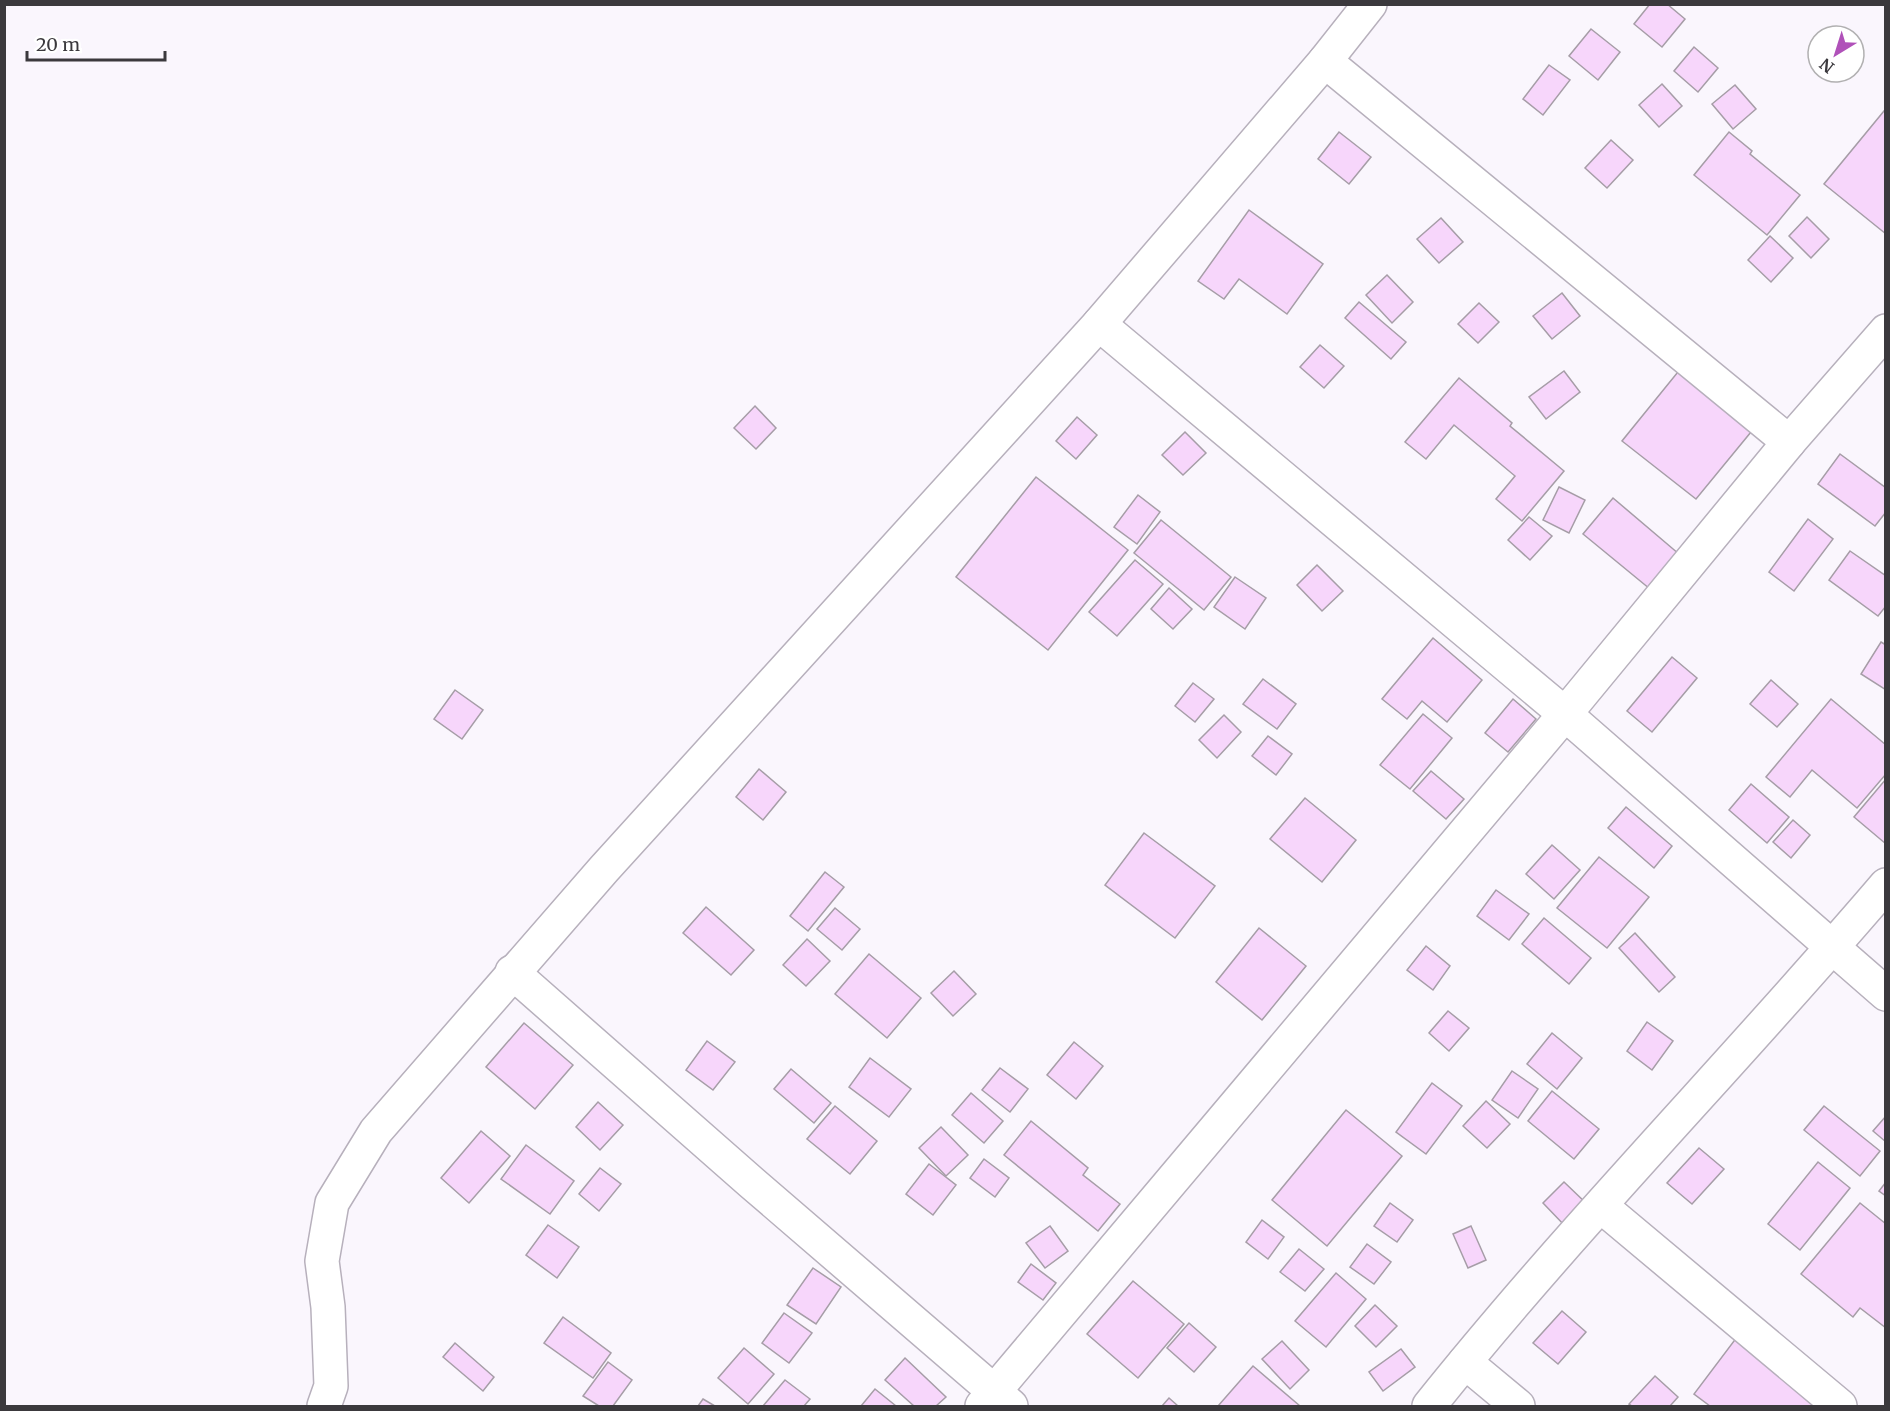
<svg xmlns="http://www.w3.org/2000/svg" width="1890" height="1411" font-family="Merriweather,serif">
<rect width="100%" height="100%" fill="#faf6fd"/>
<g fill="#f7d6fb" stroke="#a69da7" stroke-width="1.5">
<path d="M1650,4H1667L1685,19L1662,47L1634,24Z"/>
<path d="M1591,29L1620,52L1598,80L1569,56Z"/>
<path d="M1694,47L1718,68L1698,92L1674,71Z"/>
<path d="M1549,65L1570,80L1543,115L1523,99Z"/>
<path d="M1662,84L1682,106L1659,127L1639,105Z"/>
<path d="M1735,85L1756,109L1733,129L1712,104Z"/>
<path d="M1884,111L1886,112V234L1824,184Z"/>
<path d="M1339,132L1371,157L1349,184L1318,159Z"/>
<path d="M1729,132L1752,151L1750,154L1800,195L1767,235L1694,175Z"/>
<path d="M1611,140L1633,160L1607,188L1585,168Z"/>
<path d="M1249,210L1323,264L1287,314L1239,279L1224,299L1198,281Z"/>
<path d="M1807,217L1829,239L1811,258L1789,236Z"/>
<path d="M1441,218L1463,242L1439,263L1417,239Z"/>
<path d="M1770,236L1793,258L1771,282L1748,260Z"/>
<path d="M1387,275L1413,302L1392,323L1366,295Z"/>
<path d="M1562,293L1580,316L1552,339L1533,316Z"/>
<path d="M1359,302L1406,342L1391,359L1345,318Z"/>
<path d="M1479,303L1499,322L1478,343L1458,324Z"/>
<path d="M1320,345L1344,366L1324,388L1300,367Z"/>
<path d="M1686,362L1760,421L1696,499L1622,441Z"/>
<path d="M1564,371L1580,392L1546,419L1529,397Z"/>
<path d="M1459,378L1512,423L1510,426L1564,471L1522,521L1496,499L1515,476L1454,425L1426,459L1405,442Z"/>
<path d="M755,406L776,428L756,449L734,428Z"/>
<path d="M1077,417L1097,435L1076,459L1056,441Z"/>
<path d="M1185,432L1206,453L1183,475L1162,455Z"/>
<path d="M1840,454L1886,488V512L1875,526L1818,484Z"/>
<path d="M1036,477L1128,550L1048,650L956,577Z"/>
<path d="M1559,487L1585,500L1569,533L1543,520Z"/>
<path d="M1138,495L1160,512L1137,544L1114,527Z"/>
<path d="M1613,498L1679,554L1650,589L1583,534Z"/>
<path d="M1529,517L1552,536L1530,560L1508,540Z"/>
<path d="M1808,519L1833,539L1794,591L1769,572Z"/>
<path d="M1161,520L1231,577L1204,610L1134,553Z"/>
<path d="M1850,551L1886,576V606L1878,616L1829,580Z"/>
<path d="M1135,560L1163,584L1117,636L1089,612Z"/>
<path d="M1317,565L1343,591L1322,611L1297,585Z"/>
<path d="M1235,577L1266,598L1245,629L1214,607Z"/>
<path d="M1169,588L1192,609L1173,629L1151,609Z"/>
<path d="M1433,638L1482,680L1447,722L1422,701L1407,719L1382,699Z"/>
<path d="M1881,642L1886,645V690L1861,674Z"/>
<path d="M1672,657L1697,678L1652,732L1627,711Z"/>
<path d="M1263,679L1296,704L1277,729L1243,704Z"/>
<path d="M1771,680L1798,704L1777,727L1750,704Z"/>
<path d="M1193,683L1214,699L1195,722L1175,706Z"/>
<path d="M455,690L483,710L462,739L434,719Z"/>
<path d="M1513,699L1536,719L1508,752L1485,733Z"/>
<path d="M1831,699L1886,745V774L1857,808L1812,770L1790,797L1766,777Z"/>
<path d="M1423,714L1452,738L1410,789L1380,765Z"/>
<path d="M1224,715L1241,732L1217,758L1199,740Z"/>
<path d="M1268,736L1292,754L1276,775L1252,756Z"/>
<path d="M759,769L786,792L763,820L736,797Z"/>
<path d="M1431,771L1464,799L1446,819L1413,791Z"/>
<path d="M1886,779V844L1854,817Z"/>
<path d="M1751,784L1789,817L1767,843L1729,810Z"/>
<path d="M1305,798L1356,840L1322,882L1270,839Z"/>
<path d="M1626,807L1672,846L1654,868L1608,828Z"/>
<path d="M1793,820L1810,835L1791,858L1773,842Z"/>
<path d="M1144,833L1215,886L1175,938L1105,885Z"/>
<path d="M1552,845L1580,870L1554,899L1526,874Z"/>
<path d="M1599,857L1649,897L1607,948L1557,908Z"/>
<path d="M825,872L844,887L808,931L790,916Z"/>
<path d="M1496,890L1529,914L1509,940L1477,916Z"/>
<path d="M706,907L754,950L731,975L683,933Z"/>
<path d="M835,908L860,929L842,950L817,929Z"/>
<path d="M1544,918L1591,958L1569,984L1522,944Z"/>
<path d="M1259,928L1306,966L1262,1020L1216,982Z"/>
<path d="M1635,933L1675,977L1659,992L1619,948Z"/>
<path d="M807,939L830,961L806,986L783,965Z"/>
<path d="M1426,946L1450,966L1433,990L1407,970Z"/>
<path d="M869,954L921,998L887,1038L835,994Z"/>
<path d="M954,971L976,994L953,1016L931,993Z"/>
<path d="M1448,1011L1469,1028L1449,1051L1429,1033Z"/>
<path d="M1647,1022L1673,1041L1652,1070L1627,1051Z"/>
<path d="M524,1023L573,1065L535,1109L486,1067Z"/>
<path d="M1552,1033L1582,1058L1557,1089L1527,1064Z"/>
<path d="M707,1041L735,1062L713,1090L686,1070Z"/>
<path d="M1074,1042L1103,1066L1076,1099L1047,1075Z"/>
<path d="M870,1058L911,1089L889,1117L849,1087Z"/>
<path d="M1000,1068L1028,1089L1010,1112L982,1090Z"/>
<path d="M791,1069L831,1103L814,1123L774,1089Z"/>
<path d="M1512,1071L1538,1089L1518,1118L1492,1100Z"/>
<path d="M1432,1083L1462,1106L1426,1154L1396,1132Z"/>
<path d="M1552,1091L1599,1129L1574,1159L1528,1121Z"/>
<path d="M971,1093L1003,1121L984,1143L952,1115Z"/>
<path d="M1486,1101L1510,1124L1487,1148L1463,1126Z"/>
<path d="M598,1102L623,1125L600,1150L576,1127Z"/>
<path d="M835,1106L877,1141L850,1174L807,1139Z"/>
<path d="M1824,1106L1880,1151L1860,1176L1804,1130Z"/>
<path d="M1346,1110L1402,1156L1327,1246L1272,1200Z"/>
<path d="M1886,1116V1142L1873,1131Z"/>
<path d="M1031,1121L1088,1168L1083,1175L1120,1204L1098,1231L1004,1155Z"/>
<path d="M941,1127L968,1155L946,1176L919,1148Z"/>
<path d="M481,1131L510,1156L469,1203L441,1178Z"/>
<path d="M526,1145L574,1181L550,1214L501,1179Z"/>
<path d="M1699,1148L1724,1169L1692,1204L1667,1183Z"/>
<path d="M984,1159L1009,1178L995,1197L970,1178Z"/>
<path d="M1818,1162L1850,1188L1800,1250L1768,1224Z"/>
<path d="M929,1164L956,1185L933,1215L906,1194Z"/>
<path d="M600,1168L621,1184L599,1211L579,1194Z"/>
<path d="M1564,1182L1588,1205L1566,1227L1543,1203Z"/>
<path d="M1886,1182V1196L1879,1191Z"/>
<path d="M1390,1203L1413,1220L1397,1242L1374,1226Z"/>
<path d="M1860,1203L1886,1224V1328L1860,1308L1853,1317L1801,1274Z"/>
<path d="M1262,1220L1284,1237L1268,1259L1246,1242Z"/>
<path d="M548,1225L579,1247L557,1278L526,1255Z"/>
<path d="M1050,1226L1068,1251L1045,1268L1026,1243Z"/>
<path d="M1471,1226L1486,1260L1468,1268L1453,1234Z"/>
<path d="M1367,1244L1391,1262L1374,1284L1350,1267Z"/>
<path d="M1299,1249L1324,1269L1305,1291L1280,1272Z"/>
<path d="M1031,1264L1056,1283L1043,1300L1018,1282Z"/>
<path d="M813,1268L841,1287L816,1324L787,1305Z"/>
<path d="M1336,1273L1366,1299L1326,1347L1295,1321Z"/>
<path d="M1133,1281L1184,1324L1138,1378L1087,1334Z"/>
<path d="M1375,1305L1397,1326L1376,1347L1355,1326Z"/>
<path d="M1562,1311L1586,1332L1558,1364L1533,1343Z"/>
<path d="M784,1313L812,1333L789,1363L762,1343Z"/>
<path d="M563,1317L611,1353L593,1378L544,1343Z"/>
<path d="M1189,1323L1216,1347L1194,1372L1167,1348Z"/>
<path d="M1737,1337L1829,1406H1710L1694,1394Z"/>
<path d="M1282,1341L1309,1370L1290,1389L1262,1359Z"/>
<path d="M455,1343L494,1377L483,1391L443,1357Z"/>
<path d="M744,1348L774,1374L748,1404L718,1378Z"/>
<path d="M1401,1349L1415,1367L1383,1391L1369,1372Z"/>
<path d="M905,1358L946,1397L936,1406H914L885,1380Z"/>
<path d="M608,1362L632,1380L613,1406H599L583,1396Z"/>
<path d="M1253,1366L1300,1406H1218Z"/>
<path d="M1655,1376L1678,1397L1670,1406H1632L1629,1404Z"/>
<path d="M785,1380L810,1399L804,1406H763Z"/>
<path d="M875,1389L896,1406H861Z"/>
<path d="M1169,1398L1178,1406H1162Z"/>
<path d="M703,1399L715,1406H698Z"/>
</g>
<g fill="none" stroke-linecap="round" stroke-linejoin="round">
<g stroke="#b7b0bc" stroke-width="36">
<g id="street">
<path d="M1325,61L1789,442"/>
<path d="M1099,324L1565,714L1886,994"/>
<path d="M512,972L752,1183L1011,1406"/>
<path d="M1601,1206L1840,1406"/>
<path d="M1465,1362L1518,1406"/>
<path d="M324,1406L331,1386L328,1307L322,1261L332,1203L376,1131L604,869L1099,324L1325,61L1370,4"/>
<path d="M982,1406L1565,714L1789,442L1886,331"/>
<path d="M1429,1406C1573,1226 1736,1061 1886,885"/>
</g>
</g>
<use href="#street" stroke="#fff" stroke-width="33"/>
</g>
<rect width="1890" height="1411" fill="none" stroke="#3b393d" stroke-width="12"/>
<g transform="translate(1836 54) rotate(218)"><circle r="28" fill="#ffffff" stroke="#b1b0b1" stroke-width="1.5"/>
<path d="M0-4.5L10 22L0 15L-10 22Z" fill="#b051b9"/>
<text y="-9" font-size="16" font-weight="bold" text-anchor="middle" fill="#3b393d">N</text>
</g>
<path d="M27 51v9h138v-9" fill="none" stroke="#3b393d" stroke-width="3"/>
<text x="36" y="51" font-size="18" fill="#3b393d" stroke="#ffffff" stroke-width="4.5" paint-order="stroke">20 m</text>
</svg>
